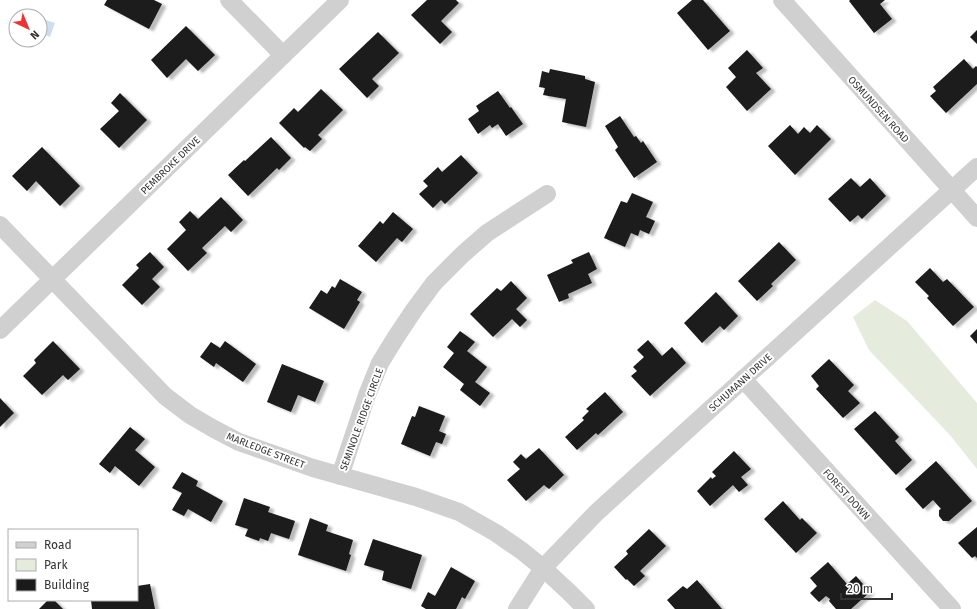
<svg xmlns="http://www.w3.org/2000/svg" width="977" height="609" font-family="'Fira Sans',sans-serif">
<defs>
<filter id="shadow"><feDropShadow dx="4.5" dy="2.5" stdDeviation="1" flood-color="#0004"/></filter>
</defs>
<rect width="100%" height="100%" fill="#fff"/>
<path fill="#e5ecde" d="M875,300L907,321L977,403V469L950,435L869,350L853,317Z"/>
<path fill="#cddfef" d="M40,18L55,23L50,37L40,33Z"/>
<g fill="#1a1a1a" filter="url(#shadow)">
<path d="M107,0H154L162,4L149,29L104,5Z"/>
<path d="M427,0H456L459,3L441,21L452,32L440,44L411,15Z"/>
<path d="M692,0H703L730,31L708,50L677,13Z"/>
<path d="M850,0H885L880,4L892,19L874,33L849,1Z"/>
<path d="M186,26L215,55L198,71L186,59L167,78L151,60Z"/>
<path d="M977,30V44L970,37Z"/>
<path d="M378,32L399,53L372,79L379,86L367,98L339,69Z"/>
<path d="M747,50L763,68L756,73L771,89L747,111L726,87L736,77L728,68Z"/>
<path d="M964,59L973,69L976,66L977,67V84L946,113L930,96L936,91L933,87Z"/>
<path d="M550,69L585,76V79L595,82L586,127L562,122L566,99L543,95L545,88L539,87L542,71L549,73Z"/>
<path d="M321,89L343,110L318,135L322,139L310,151L305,147L304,148L279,123L294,108L298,112Z"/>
<path d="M498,91L510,108L511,107L523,124L506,136L498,124L492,128L490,125L478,134L468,119L479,111L476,106Z"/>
<path d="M120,93L147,120L119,148L100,129L119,111L111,103Z"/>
<path d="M620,116L634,137L636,136L641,143L643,141L657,162L634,178L615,150L618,147L605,126Z"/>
<path d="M790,125L798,134L804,127L810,133L817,125L831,139L795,175L768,146Z"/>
<path d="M271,137L291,158L279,170L277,168L248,196L228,175L244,160L245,161Z"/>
<path d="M42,147L80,186L60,206L36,181L27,191L12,176Z"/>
<path d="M461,155L478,173L445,204L441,200L433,208L419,194L428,186L423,181L438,167L442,172Z"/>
<path d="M851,178L860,187L870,178L886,196L862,219L858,215L850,222L828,199Z"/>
<path d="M632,193L653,202L646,217L655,221L649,234L640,230L638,236L631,233L625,247L604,238L621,201L627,203Z"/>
<path d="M221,197L243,220L231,232L225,226L202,248L207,253L188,271L167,249L186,230L179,222L190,211L198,219Z"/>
<path d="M393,212L413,229L402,242L397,238L376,262L358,246L380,221L383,224Z"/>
<path d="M779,242L796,260L771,284L773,286L757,301L738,281Z"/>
<path d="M150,252L164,267L152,279L160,287L142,305L122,285L139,268L136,265Z"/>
<path d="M589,252L597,269L588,274L592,283L568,294L569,298L559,302L547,275L573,263L571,260Z"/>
<path d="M930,268L943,282L947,279L974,307L953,326L927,298L929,296L915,282Z"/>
<path d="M340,279L362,292L357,300L360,302L344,329L309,308L321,290L327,294L332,286L335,288Z"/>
<path d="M511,281L527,298L516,309L527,320L520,327L512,319L493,337L470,314L497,288L501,291Z"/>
<path d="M716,292L738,316L724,330L720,326L702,343L684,323Z"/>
<path d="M977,329V344L970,336Z"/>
<path d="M460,331L475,342L467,351L487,367L475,382L490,393L480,406L460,390L464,384L443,367L454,353L447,347Z"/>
<path d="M648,340L662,356L672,347L686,363L650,396L631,376L637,371L633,367L644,357L637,350Z"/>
<path d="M53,341L80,369L68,380L63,375L42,395L23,376L36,363L34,360Z"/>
<path d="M225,341L256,364L243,382L216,363L214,367L200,357L211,342L220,348Z"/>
<path d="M829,359L854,385L848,391L860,403L843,418L816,389L819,386L811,376Z"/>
<path d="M282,364L324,381L315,402L298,395L291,412L267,402Z"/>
<path d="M605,392L623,412L598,435L596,433L577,450L565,437L584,420L582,418L589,411L586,409Z"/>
<path d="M0,398L14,413L0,427Z"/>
<path d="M419,406L445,416L439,431L446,434L442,444L436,442L430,456L401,444L412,416L415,417Z"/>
<path d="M875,411L899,437L895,441L912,460L896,475L854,429Z"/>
<path d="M130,427L145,439L135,450L155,467L139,486L115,466L110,473L99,464Z"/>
<path d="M539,448L564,475L549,489L544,485L526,501L507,480L520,469L513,462L521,454L526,459Z"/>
<path d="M734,451L751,469L741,477L748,485L739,492L733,485L710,506L697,491L711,477L712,479L716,476L712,472Z"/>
<path d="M936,461L972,501L949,521H943L939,516V510L941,509L933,500L923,509L905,489Z"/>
<path d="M182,472L198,481L196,486L223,501L211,522L188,509L184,516L172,510L182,493L172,488Z"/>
<path d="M244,498L270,507L268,512L295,521L289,539L271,533L268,541L260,538L259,541L245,536L248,529L235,525Z"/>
<path d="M783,501L800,520L802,518L817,533L796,553L764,519Z"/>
<path d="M310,518L328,525L326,531L353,540L349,554L351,555L346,571L298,555Z"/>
<path d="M977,527V558L975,556L972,558L958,543Z"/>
<path d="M649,529L666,546L640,571L645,576L634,586L627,579L626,580L614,567L628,554L626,551Z"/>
<path d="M373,539L422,555L411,589L382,580L384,571L364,565Z"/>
<path d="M828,562L847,584L856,576L870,592L851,609H836L829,601L830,599L826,596L819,602L810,593L817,586L810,578Z"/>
<path d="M451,567L475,581L465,599L462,597L456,609H426L421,606L428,592L435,596Z"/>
<path d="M697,580L722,609H675L667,600L683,586L687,589Z"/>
<path d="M150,584L155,609H92L91,600H137V586Z"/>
<path d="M48,600H54L63,609H39Z"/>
</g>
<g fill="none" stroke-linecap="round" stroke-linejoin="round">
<g stroke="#d0d0d0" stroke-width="18">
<path d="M229,0L283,55"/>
<path d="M782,0L977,218"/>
<path d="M0,225L165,396L190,415L214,429L239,442L313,468L416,497L459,512L496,533L522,551L543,568L569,592L586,609"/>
<path d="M0,330L340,0"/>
<path d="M743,379L952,609"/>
<path d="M340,476L367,395L380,363L396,337L414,310L434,283L463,254L487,233L547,194"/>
<path d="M517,609L543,568L596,513L977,167"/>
</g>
</g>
<g text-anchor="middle" stroke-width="4" stroke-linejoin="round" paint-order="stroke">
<g font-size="10" fill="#333" stroke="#fff">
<text transform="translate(879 109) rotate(48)" y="4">OSMUNDSEN ROAD</text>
<text transform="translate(170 165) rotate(-44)" y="4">PEMBROKE DRIVE</text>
<text transform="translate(740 382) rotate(-42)" y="4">SCHUMANN DRIVE</text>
<text transform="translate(361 419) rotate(-70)" y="4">SEMINOLE RIDGE CIRCLE</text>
<text transform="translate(266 450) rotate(21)" y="4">MARLEDGE STREET</text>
<text transform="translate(847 494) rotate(48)" y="4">FOREST DOWN</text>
</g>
</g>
<rect x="8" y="529" width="130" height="72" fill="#ffffff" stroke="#adadad"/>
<rect x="16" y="542" width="20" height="6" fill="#d0d0d0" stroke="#adadad"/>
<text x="44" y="549" font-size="12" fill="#333333">Road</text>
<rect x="16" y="559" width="20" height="12" fill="#e5ecde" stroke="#adadad"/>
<text x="44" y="569" font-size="12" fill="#333333">Park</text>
<rect x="16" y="579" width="20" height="12" fill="#1a1a1a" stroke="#adadad"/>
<text x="44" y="589" font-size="12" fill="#333333">Building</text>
<g transform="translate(28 28) rotate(136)"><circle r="19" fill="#ffffff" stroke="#adadad"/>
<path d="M0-3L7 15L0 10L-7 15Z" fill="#ee3231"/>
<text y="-6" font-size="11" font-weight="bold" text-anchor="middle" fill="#333333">N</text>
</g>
<path d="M841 593v6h51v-6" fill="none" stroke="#333333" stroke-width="2"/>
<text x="847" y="593" font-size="12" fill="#333333" stroke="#ffffff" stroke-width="3" paint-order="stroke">20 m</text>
</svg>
